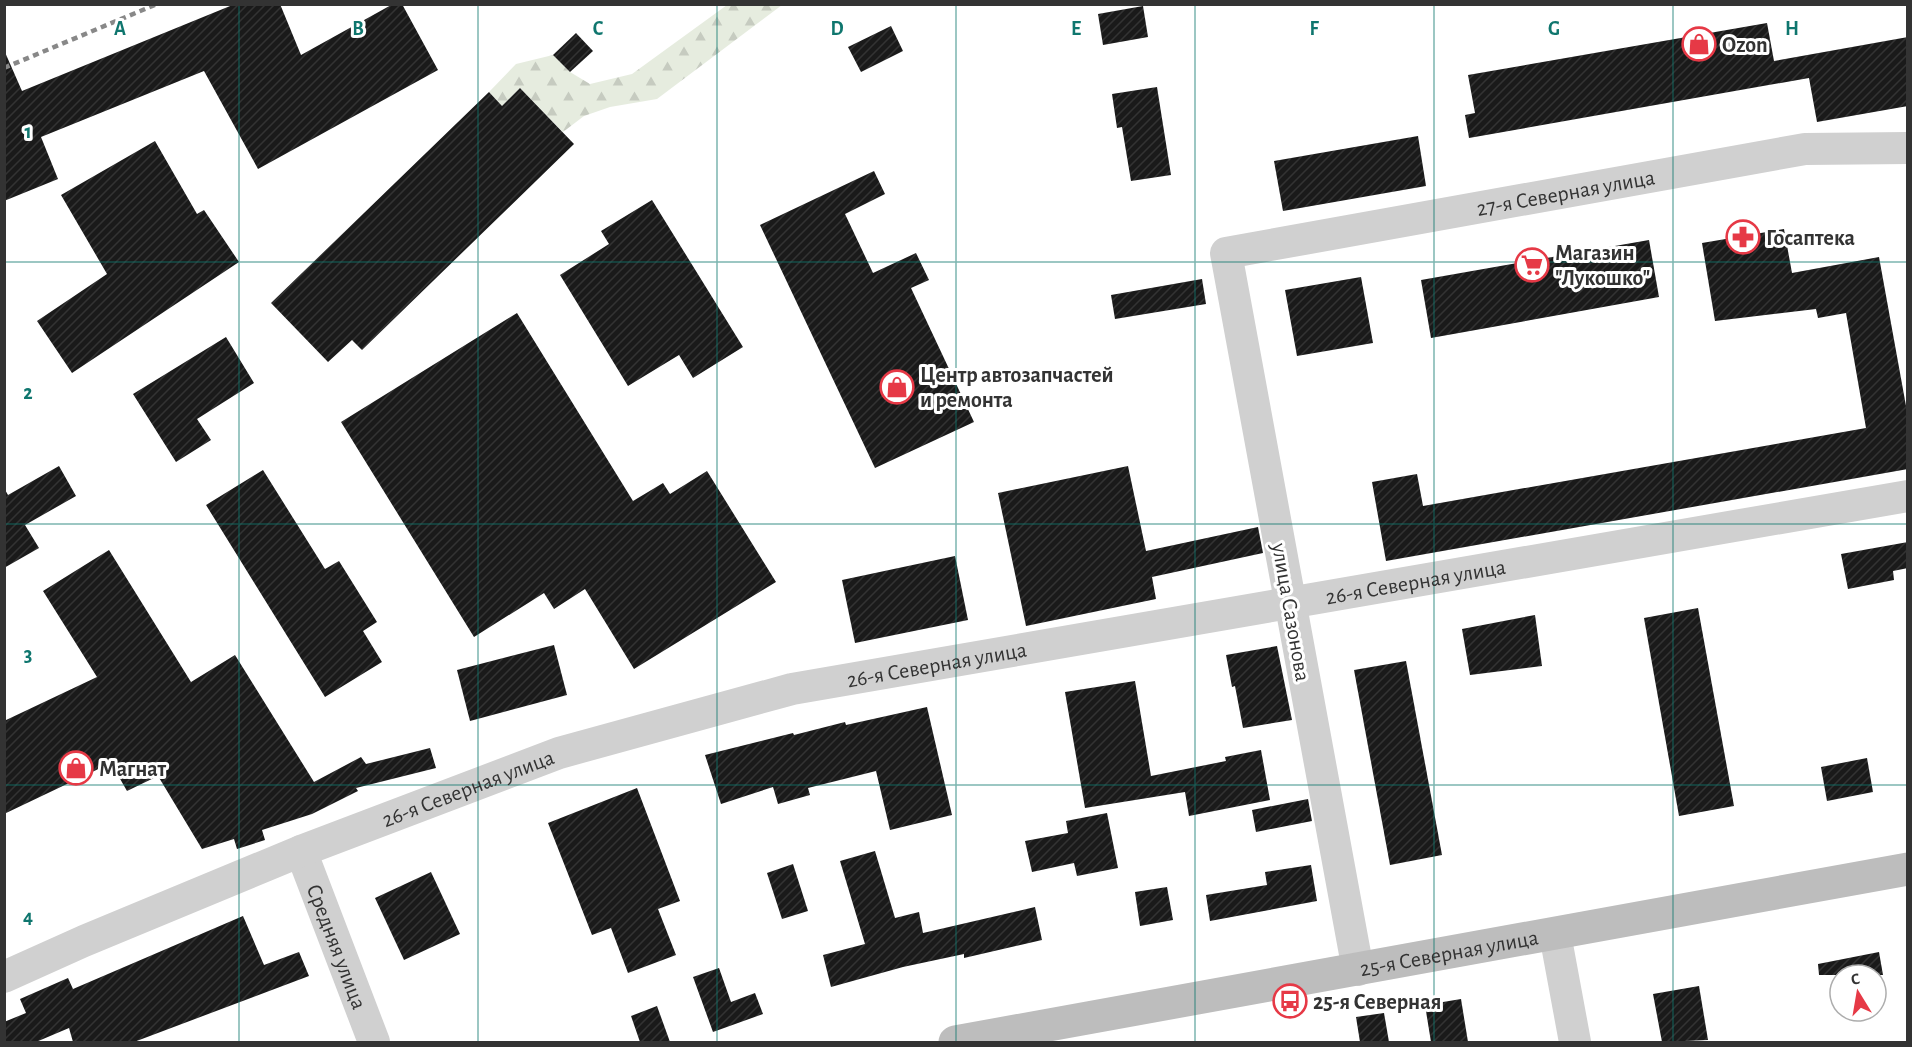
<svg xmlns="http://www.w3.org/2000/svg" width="1912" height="1047" font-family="'Alegreya Sans',sans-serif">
<defs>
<pattern id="forest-firs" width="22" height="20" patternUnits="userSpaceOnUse" patternTransform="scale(1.5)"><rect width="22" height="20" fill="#e6ecdf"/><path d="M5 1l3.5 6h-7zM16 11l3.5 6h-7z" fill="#c6cbc0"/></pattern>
<pattern id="building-hatch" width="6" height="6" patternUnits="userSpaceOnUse" patternTransform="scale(1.5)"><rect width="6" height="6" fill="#1a1a1a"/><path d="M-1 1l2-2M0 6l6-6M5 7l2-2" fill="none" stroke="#333"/></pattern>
</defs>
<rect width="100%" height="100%" fill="#fff"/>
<path fill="url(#forest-firs)" d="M727,5H782L657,99L610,107L584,116L563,132L520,88L502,106L489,92L516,64L553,55L570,72L590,84L632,74Z"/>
<g fill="url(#building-hatch)">
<path d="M235,4H280L301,55L393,4H402L438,70L258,169L204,71L41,137L58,179L4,201V50L22,91Z"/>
<path d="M1143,6L1148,37L1103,45L1098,14Z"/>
<path d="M1767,23L1774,61L1908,37V106L1817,122L1809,78L1469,138L1465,115L1475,113L1468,75Z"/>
<path d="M891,26L903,51L861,72L848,47Z"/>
<path d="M576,33L593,51L570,72L553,55Z"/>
<path d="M1157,87L1171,175L1131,181L1122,127L1117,128L1112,94Z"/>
<path d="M520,88L574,144L362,350L352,340L328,362L271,303L489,92L502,106Z"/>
<path d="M1418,136L1426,186L1283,211L1274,161Z"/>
<path d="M155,141L197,214L204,210L239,262L72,373L37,321L107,274L61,195Z"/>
<path d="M874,171L885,194L845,214L873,273L916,253L929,280L911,288L974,422L875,468L760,225Z"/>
<path d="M652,200L743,347L693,378L679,355L628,386L560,275L609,244L601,231Z"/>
<path d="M1784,229L1792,273L1879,257L1908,417V469L1386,561L1372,482L1417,474L1423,506L1866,428L1846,313L1818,318L1816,309L1715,321L1702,243Z"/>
<path d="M1649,240L1659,297L1431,338L1421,280Z"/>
<path d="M1361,277L1373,343L1297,356L1285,290Z"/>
<path d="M1202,279L1206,304L1115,319L1111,295Z"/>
<path d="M517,313L633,501L663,483L670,494L707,471L776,582L634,669L585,589L554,609L544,593L474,637L341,422Z"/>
<path d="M226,337L254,383L197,419L211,440L176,462L133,394Z"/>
<path d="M59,466L76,496L25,525L39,548L4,568V488L8,495Z"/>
<path d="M1128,466L1146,551L1258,527L1263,553L1152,577L1156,599L1026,626L998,493Z"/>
<path d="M263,470L325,569L339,561L377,622L363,631L382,662L325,697L206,505Z"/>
<path d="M1908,542V568L1893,571L1894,580L1848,589L1841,554Z"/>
<path d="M109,550L191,682L235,655L314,782L361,757L366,764L430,748L436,768L356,788L358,791L312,814L262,830L265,840L237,849L234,839L202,849L158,776L127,791L111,763L4,814V721L97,677L43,591Z"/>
<path d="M955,556L968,620L855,643L842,580Z"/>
<path d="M1698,608L1734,806L1679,816L1644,618Z"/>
<path d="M1535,615L1542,666L1470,675L1462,629Z"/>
<path d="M554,645L567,695L470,721L457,670Z"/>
<path d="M1277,646L1292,720L1243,728L1235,686L1232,687L1226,655Z"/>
<path d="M1406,661L1442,855L1390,865L1354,670Z"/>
<path d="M1135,681L1151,776L1226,761L1225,757L1261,750L1270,800L1189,816L1185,792L1085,808L1065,692Z"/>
<path d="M927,707L952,815L890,830L876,771L808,788L810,795L778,804L773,787L721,804L705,755L793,733L794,735L845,722L846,725Z"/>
<path d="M1867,758L1873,792L1827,801L1821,767Z"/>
<path d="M637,788L680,901L658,909L676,955L628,973L611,928L592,935L548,823Z"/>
<path d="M1308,799L1312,821L1256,832L1252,810Z"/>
<path d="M1107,813L1118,868L1077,876L1074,863L1032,872L1025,841L1068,833L1066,821Z"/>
<path d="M875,851L895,918L919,912L923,933L1035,907L1042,940L964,958V954L903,967L831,987L823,955L865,944L840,861Z"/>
<path d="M793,864L808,911L782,919L767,873Z"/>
<path d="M1311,865L1317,901L1210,921L1206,895L1267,885L1265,872Z"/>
<path d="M431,872L460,934L404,960L375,898Z"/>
<path d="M1167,887L1173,920L1140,926L1135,892Z"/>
<path d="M243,916L264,965L299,952L309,976L134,1042H73L69,1028L36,1042H4V1022L26,1013L20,999L68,978L73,989Z"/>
<path d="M1879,952L1883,975H1819L1818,964Z"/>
<path d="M719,968L731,1002L755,993L763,1014L713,1032L693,977Z"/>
<path d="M1699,986L1708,1040L1662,1042L1653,994Z"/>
<path d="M1461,999L1468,1042H1431L1425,1005Z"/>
<path d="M657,1006L670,1042H640L631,1016Z"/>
<path d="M1384,1013L1389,1042H1360L1356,1017Z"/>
</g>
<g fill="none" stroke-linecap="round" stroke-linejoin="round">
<g stroke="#d0d0d0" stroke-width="32">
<path id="s1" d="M301,851L374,1042"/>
<path d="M1555,934L1575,1042"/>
<path id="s2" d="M1358,970L1226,253L1805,149L1908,148"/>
<path id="s3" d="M4,977L84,941L301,851L559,753L792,689L1908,496"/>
</g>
<path stroke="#bdbdbd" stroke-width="33" id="s4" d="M955,1042L1908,869"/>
<path stroke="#888" stroke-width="4.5" stroke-dasharray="6 4.5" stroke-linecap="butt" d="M4,68L157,4"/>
</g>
<path fill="none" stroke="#0f766e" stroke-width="1.5" stroke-opacity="0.55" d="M239,4V1042M478,4V1042M717,4V1042M956,4V1042M1195,4V1042M1434,4V1042M1673,4V1042M4,262H1908M4,524H1908M4,785H1908"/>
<defs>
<g id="shop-ring" transform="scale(1.725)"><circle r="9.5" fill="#fff" stroke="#e63946" stroke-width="1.5"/><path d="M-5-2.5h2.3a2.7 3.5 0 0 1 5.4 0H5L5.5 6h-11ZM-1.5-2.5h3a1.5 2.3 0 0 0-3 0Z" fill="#e63946"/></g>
<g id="pharmacy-ring" transform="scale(1.725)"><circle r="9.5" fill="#fff" stroke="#e63946" stroke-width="1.5"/><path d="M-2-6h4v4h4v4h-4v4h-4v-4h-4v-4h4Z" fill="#e63946"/></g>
<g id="supermarket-ring" transform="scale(1.725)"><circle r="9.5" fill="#fff" stroke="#e63946" stroke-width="1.5"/><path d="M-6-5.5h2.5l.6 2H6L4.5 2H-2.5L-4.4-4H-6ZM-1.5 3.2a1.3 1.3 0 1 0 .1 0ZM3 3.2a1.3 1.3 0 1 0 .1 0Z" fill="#e63946"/></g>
<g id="bus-ring" transform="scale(1.725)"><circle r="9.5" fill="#fff" stroke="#e63946" stroke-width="1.5"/><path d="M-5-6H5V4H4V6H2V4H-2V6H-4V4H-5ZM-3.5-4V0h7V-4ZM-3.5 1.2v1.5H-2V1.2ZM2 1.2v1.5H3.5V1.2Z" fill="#e63946"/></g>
</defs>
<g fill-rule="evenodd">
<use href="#shop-ring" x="1699" y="44"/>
<use href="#pharmacy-ring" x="1743" y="237"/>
<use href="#supermarket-ring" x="1532" y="265"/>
<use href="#shop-ring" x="897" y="387"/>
<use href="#shop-ring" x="76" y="768"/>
<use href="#bus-ring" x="1290" y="1001"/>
</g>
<g text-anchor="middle" stroke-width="6" stroke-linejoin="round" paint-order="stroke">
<g font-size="22" font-weight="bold" fill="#333" stroke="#fff" text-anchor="start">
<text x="1722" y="52">Ozon</text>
<text x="1766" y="245">Госаптека</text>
<text x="1555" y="260">Магазин<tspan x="1555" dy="25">"Лукошко"</tspan></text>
<text x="920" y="382">Центр автозапчастей<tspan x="920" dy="25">и ремонта</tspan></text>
<text x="99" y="776">Магнат</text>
<text x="1313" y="1009">25-я Северная</text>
</g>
<g font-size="22" fill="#333" stroke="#fff">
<text dy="8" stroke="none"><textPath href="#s2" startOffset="1074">27-я Северная улица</textPath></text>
<text dy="8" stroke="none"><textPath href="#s3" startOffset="1473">26-я Северная улица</textPath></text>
<text transform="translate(1292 612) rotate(80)" y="8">улица Сазонова</text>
<text dy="8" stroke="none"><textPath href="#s3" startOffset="987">26-я Северная улица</textPath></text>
<text dy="8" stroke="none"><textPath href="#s3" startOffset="501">26-я Северная улица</textPath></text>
<text dy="8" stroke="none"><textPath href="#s1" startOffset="102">Средняя улица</textPath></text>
<text dy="8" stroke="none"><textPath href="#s4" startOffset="502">25-я Северная улица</textPath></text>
</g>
</g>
<g font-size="20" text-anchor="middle" font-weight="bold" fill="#0f766e" stroke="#fff" stroke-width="6" stroke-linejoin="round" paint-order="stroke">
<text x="120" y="35">A</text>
<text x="358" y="35">B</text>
<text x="598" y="35">C</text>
<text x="837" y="35">D</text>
<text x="1076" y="35">E</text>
<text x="1314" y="35">F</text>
<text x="1554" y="35">G</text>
<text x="1792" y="35">H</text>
<text x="28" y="138">1</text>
<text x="28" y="399">2</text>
<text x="28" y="661">3</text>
<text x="28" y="923">4</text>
</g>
<rect width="1912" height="1047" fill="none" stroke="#333333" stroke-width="12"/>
<g transform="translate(1858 993) rotate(349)"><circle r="28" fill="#ffffff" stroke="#adadad" stroke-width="1.5"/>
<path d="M0-4.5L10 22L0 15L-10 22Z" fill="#e63946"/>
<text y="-9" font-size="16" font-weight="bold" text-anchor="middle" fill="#333333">С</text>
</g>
</svg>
